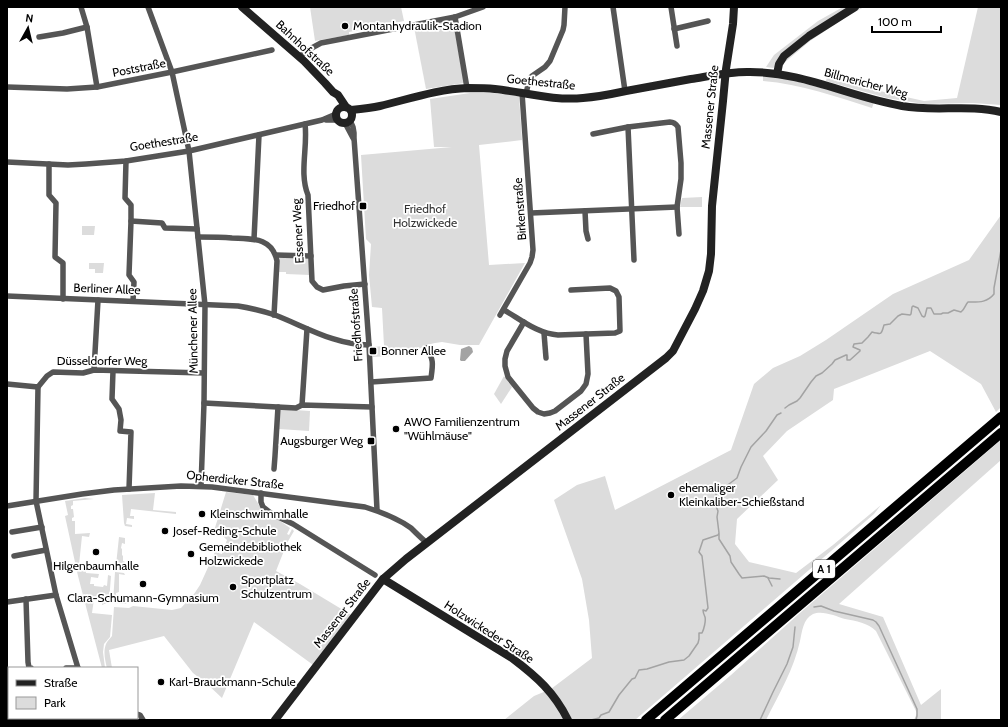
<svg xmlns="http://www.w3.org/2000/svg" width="1008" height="727" font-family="Cabin,sans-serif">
<rect width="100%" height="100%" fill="#fff"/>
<g fill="#dcdcdc">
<path d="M310,7H401L404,21L349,32V35L315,41Z"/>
<path d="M843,7H864L846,17L810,41L784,63L773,68L766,67L774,55L818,21Z"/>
<path d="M978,7H1001V105L973,103L924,104L887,98L826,81L827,77L888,93L924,101L957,98Z"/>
<path d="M453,20L464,83L426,89L414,27Z"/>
<path d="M763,76L784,78L874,102L872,108C837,97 801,84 763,81Z"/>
<path d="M470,93H493L519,96L522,140L479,145L489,265L525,263L479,345H460L442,342L435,343L426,345L408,355L373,357V347L384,346L382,308L372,307L369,275L371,244L366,239L361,155L452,147H434L430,99Z"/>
<path d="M702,197V207H680L682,198Z"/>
<path d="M1001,215V407L996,412L981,384L930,351L834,389L833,400L787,431L763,456L778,480L737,519L735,544L749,562L796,573L833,545L881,505L874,514L635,720H504L534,696L551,689L592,658L589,620L582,579L554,500L577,485L605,476L615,510L731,450L754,384L773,368L800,356L826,340L893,294L969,260Z"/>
<path d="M82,226H95L94,235H82Z"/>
<path d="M281,257L307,258L309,260L310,275L286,274V272H279V259Z"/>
<path d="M89,263H104L103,273H95V269H89Z"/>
<path d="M504,376L512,387L501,404L494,394Z"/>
<path d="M280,409L310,411L309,431L279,429Z"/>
<path d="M1001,440V460L839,604L883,617L921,705L941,689V720H914L917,713L876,631C868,623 856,621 845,619C836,616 822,610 813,614C803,619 802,632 800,641C794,669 779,694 766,720H678L731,675L801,612Z"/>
<path d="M226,492L253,495L262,510L276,518L290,528L287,534L289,535L292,529L294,531L287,543L276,571L300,584L353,616L316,667L254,622L222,698L206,683L193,673L164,636L109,650L112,668H107C105,660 103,652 106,644C107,641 110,639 112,636L114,607L129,608L133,606L172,610L181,608L194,594L200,585L215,552L222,554L227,540L221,534L214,531Z"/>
<path d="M155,493L153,510L176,512V514L131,509L130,516H134V519L127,518L126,524L132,525V527L125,526L124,523L122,495Z"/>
<path d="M85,498L94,499L73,501V505L71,506V509H73L74,517L72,518V521H75V534L90,533L89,537L82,536L79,565L86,566V573L99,574L98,578L91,577L90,584H94V586L103,587L104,585L107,586L108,575L111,576L109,602L102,605V599H94L92,613L112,615L110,637L104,644L103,652L105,668H102L78,576L65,516L68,515L65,501Z"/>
<path d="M119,537L125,538V544L122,543L121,548L122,549V555L123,556V561L125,562L124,566H123L122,569L118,568L116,565Z"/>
<path d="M115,572L124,573L125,575L119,574V592L116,593V600L117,602H123L124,601H127L126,604L115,603L113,602Z"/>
</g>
<path fill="#a3a3a3" d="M469,346L472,348L473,352L465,361H461L460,360L461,349Z"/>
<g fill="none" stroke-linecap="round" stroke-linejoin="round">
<g stroke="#a3a3a3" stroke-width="1.5">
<path d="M785,408L789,405L797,401L800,398L811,382L816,376L822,373L832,364L835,360L846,355H847V360H850L860,351V350L853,347L854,344L862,343L868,337L872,332C883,335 881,334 884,325L890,324L898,316L902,314L910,315L911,314L912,307L913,306L918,308L922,316L924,317L925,316L927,308H931L934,314H941L943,313H948L954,310L961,312C965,309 965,305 968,302C978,302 987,303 994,294V288L1001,250"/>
<path d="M719,534V539L730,556L731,562L739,574L742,578L764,576L769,578L780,579"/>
<path d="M768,578L772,586"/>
<path d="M814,607L821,606L834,611L873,620L876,622L879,626L917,709V716L916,720"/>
<path d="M591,720L599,718L601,715L609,712L619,695L632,679L635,678L639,670L647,669L669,662L684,660L689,656L698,643L699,639V633H702C704,629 706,621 705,617C704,615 703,613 703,610L706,611L708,608L702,556L699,552L703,540L718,535L719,533L717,517L718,511L716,506V493L720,489L725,487L737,478L741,467L751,447L766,431L777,415L781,413"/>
<path d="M760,720L773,692L787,664L793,647L795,627"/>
</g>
<g stroke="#555" stroke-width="5.5">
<path d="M81,7L87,27L97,87"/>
<path d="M148,7L172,72L189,151L205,305L204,403L201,486"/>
<path d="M613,7L625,91"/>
<path d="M671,7L677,46"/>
<path d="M455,17L467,88"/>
<path d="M674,29L708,21"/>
<path d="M39,37L63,33L87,27"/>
<path d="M299,57L308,50L321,43L455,17L483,7"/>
<path d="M7,87L67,89L97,87L172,72L272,50"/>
<path d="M526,94L529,80L532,76L545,67L550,61L563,30L564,25L565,7"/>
<path d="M326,120H337"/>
<path d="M350,120L353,127L354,133V138L369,345L377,510"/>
<path d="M345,123L353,138"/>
<path d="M305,124C308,147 299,173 308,195L312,281L317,287L323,290L344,286L365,284"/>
<path d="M628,127L634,260"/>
<path d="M593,134L628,127L670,122C674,122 676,124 678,127L681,163V179L677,207L679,234"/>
<path d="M126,161L125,198L131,205V221L129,275L134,282L133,301"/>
<path d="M7,162L68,165L86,164L126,161L189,151L322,120L336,114"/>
<path d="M49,164V195L56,203L55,257L63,263V299"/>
<path d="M585,211L586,231L588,239"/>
<path d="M531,213L677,207"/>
<path d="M131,221L162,223L165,228L197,229"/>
<path d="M198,237C210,237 221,237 232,238C252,239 272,237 277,261L274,315"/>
<path d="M254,239L259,135"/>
<path d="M276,255L311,256"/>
<path d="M7,296L238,306C251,308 263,311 275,315C306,327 335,345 369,345"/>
<path d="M504,310C520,319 538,334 558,335L615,333L620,331L619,297L616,291L610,288L571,290"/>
<path d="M500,315L530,263L532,257L533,250L522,93"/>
<path d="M524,322L507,351L505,359V366L508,377L533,408L538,412L544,414L550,413L555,411L581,391L586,384L588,374L586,334"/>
<path d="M544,333L546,358"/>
<path d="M94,370L98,300"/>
<path d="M113,371L112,399L119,409L121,420L120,431L131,432L129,489"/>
<path d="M371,382L431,378C433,364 434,359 426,348"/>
<path d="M7,384L38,387L47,376L53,372L83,373L94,370L204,373"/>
<path d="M38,387L36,501L56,595L78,668"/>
<path d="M204,403L296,408L302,405L372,407"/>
<path d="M302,405L307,329"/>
<path d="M274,469L275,456L278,407"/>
<path d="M261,493V502L263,507L272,514L293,524L375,575"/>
<path d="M7,506L82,494L114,490L181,486L212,487L365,507C381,512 397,518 411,528C416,533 421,538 427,543"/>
<path d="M12,532L42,527"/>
<path d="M14,556L46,550"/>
<path d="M26,599L28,662L29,668H31"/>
<path d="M7,602L56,595"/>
<path d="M66,668H78"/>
<path d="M7,714H9"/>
<path d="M137,714L140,715L143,720"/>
<path d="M120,718L121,720"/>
<path d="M82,720L83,718"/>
</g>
<g stroke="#222" stroke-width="8">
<path d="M242,7L304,61L325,83L333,92L338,95L346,107"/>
<path d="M777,74L779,64L784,56L809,36L855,7"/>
<circle cx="344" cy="115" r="8"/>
<path d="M351,110C361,109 371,108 380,106C409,99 438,89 468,88C477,88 486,88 495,89C524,92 553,101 583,98C598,97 612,94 626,91C648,87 669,83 691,79C710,76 728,72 747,72C801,71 850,97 902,106C935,112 968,104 1001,112"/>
<path d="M383,579L512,658C537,677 554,692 568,720"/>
<path d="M275,720L383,579L406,559L666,358L673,351L695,309L703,291L709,271L711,254L712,206L723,101L726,69L733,24L734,7"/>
</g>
<g stroke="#000" stroke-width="10">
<path d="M646,720L1001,417"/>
<path d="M665,720L1001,433"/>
</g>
</g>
<g fill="#000" stroke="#fff" stroke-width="1.5">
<circle cx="345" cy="26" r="4"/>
<rect x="359" y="202" width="8" height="8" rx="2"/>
<rect x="369" y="347" width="8" height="8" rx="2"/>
<circle cx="396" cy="429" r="4"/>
<rect x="367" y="437" width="8" height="8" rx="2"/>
<circle cx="671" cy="495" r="4"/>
<circle cx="202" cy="514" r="4"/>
<circle cx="165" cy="531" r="4"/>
<circle cx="96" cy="552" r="4"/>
<circle cx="191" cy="554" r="4"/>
<circle cx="143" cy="584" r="4"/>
<circle cx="233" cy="587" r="4"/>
<circle cx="161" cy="682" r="4"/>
</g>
<g text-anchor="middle" stroke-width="3.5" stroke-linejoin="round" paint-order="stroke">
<rect fill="#fff" stroke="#4c4c4c" stroke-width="1" x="813" y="560" width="22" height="18" rx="3"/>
<g font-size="11" font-weight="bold" fill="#000">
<text x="824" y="573">A 1</text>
</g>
<g font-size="12" fill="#000" stroke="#fff" text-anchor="start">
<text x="353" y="30">Montanhydraulik-Stadion</text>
<text x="355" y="210" text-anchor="end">Friedhof</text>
<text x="381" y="355">Bonner Allee</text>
<text x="404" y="426">AWO Familienzentrum<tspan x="404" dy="14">"Wühlmäuse"</tspan></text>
<text x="363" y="445" text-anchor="end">Augsburger Weg</text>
<text x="679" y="492">ehemaliger<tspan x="679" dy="14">Kleinkaliber-Schießstand</tspan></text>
<text x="210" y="518">Kleinschwimmhalle</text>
<text x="173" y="535">Josef-Reding-Schule</text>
<text x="199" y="551">Gemeindebibliothek<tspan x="199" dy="14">Holzwickede</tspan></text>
<text x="96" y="570" text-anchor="middle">Hilgenbaumhalle</text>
<text x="241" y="584">Sportplatz<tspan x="241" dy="14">Schulzentrum</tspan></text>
<text x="143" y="602" text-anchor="middle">Clara-Schumann-Gymnasium</text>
<text x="169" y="686">Karl-Brauckmann-Schule</text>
</g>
<g font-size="12" fill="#000" stroke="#fff">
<text transform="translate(305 48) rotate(43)" y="4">Bahnhofstraße</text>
<text transform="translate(139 68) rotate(-11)" y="4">Poststraße</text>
<text transform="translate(541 82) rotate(6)" y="4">Goethestraße</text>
<text transform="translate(866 83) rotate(15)" y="4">Billmericher Weg</text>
<text transform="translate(710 107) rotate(-84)" y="4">Massener Straße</text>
<text transform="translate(164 142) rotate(-9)" y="4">Goethestraße</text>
<text transform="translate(520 209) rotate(-94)" y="4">Birkenstraße</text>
<text transform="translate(298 231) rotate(-93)" y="4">Essener Weg</text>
<text transform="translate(107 289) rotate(2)" y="4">Berliner Allee</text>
<text transform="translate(356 325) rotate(-94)" y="4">Friedhofstraße</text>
<text transform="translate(193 331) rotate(-91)" y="4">Münchener Allee</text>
<text x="102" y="365">Düsseldorfer Weg</text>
<text transform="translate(590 402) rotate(-38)" y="4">Massener Straße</text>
<text transform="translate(235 480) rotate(6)" y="4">Opherdicker Straße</text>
<text transform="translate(342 613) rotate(-52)" y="4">Massener Straße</text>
<text transform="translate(489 632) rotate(33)" y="4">Holzwickeder Straße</text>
</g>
<g font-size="12" fill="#333" stroke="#fff">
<text x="425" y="213">Friedhof<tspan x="425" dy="14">Holzwickede</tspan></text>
</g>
</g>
<rect width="1008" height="727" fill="none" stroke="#000000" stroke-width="16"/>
<rect x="8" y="667" width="130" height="52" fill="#ffffff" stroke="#999999"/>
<rect x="16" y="680" width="20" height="6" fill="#222222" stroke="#999999"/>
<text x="44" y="687" font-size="12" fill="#000000">Straße</text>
<rect x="16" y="697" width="20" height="12" fill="#dcdcdc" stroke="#999999"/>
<text x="44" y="707" font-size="12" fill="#000000">Park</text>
<g transform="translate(28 28) rotate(8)" stroke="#ffffff" stroke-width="3" paint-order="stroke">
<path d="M0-3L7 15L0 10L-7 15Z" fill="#000000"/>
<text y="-6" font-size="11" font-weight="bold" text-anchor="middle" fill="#000000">N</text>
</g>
<path d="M872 26v6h69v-6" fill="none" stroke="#000000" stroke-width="2"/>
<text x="878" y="26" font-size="12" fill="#000000" stroke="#ffffff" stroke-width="3" paint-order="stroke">100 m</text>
</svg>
